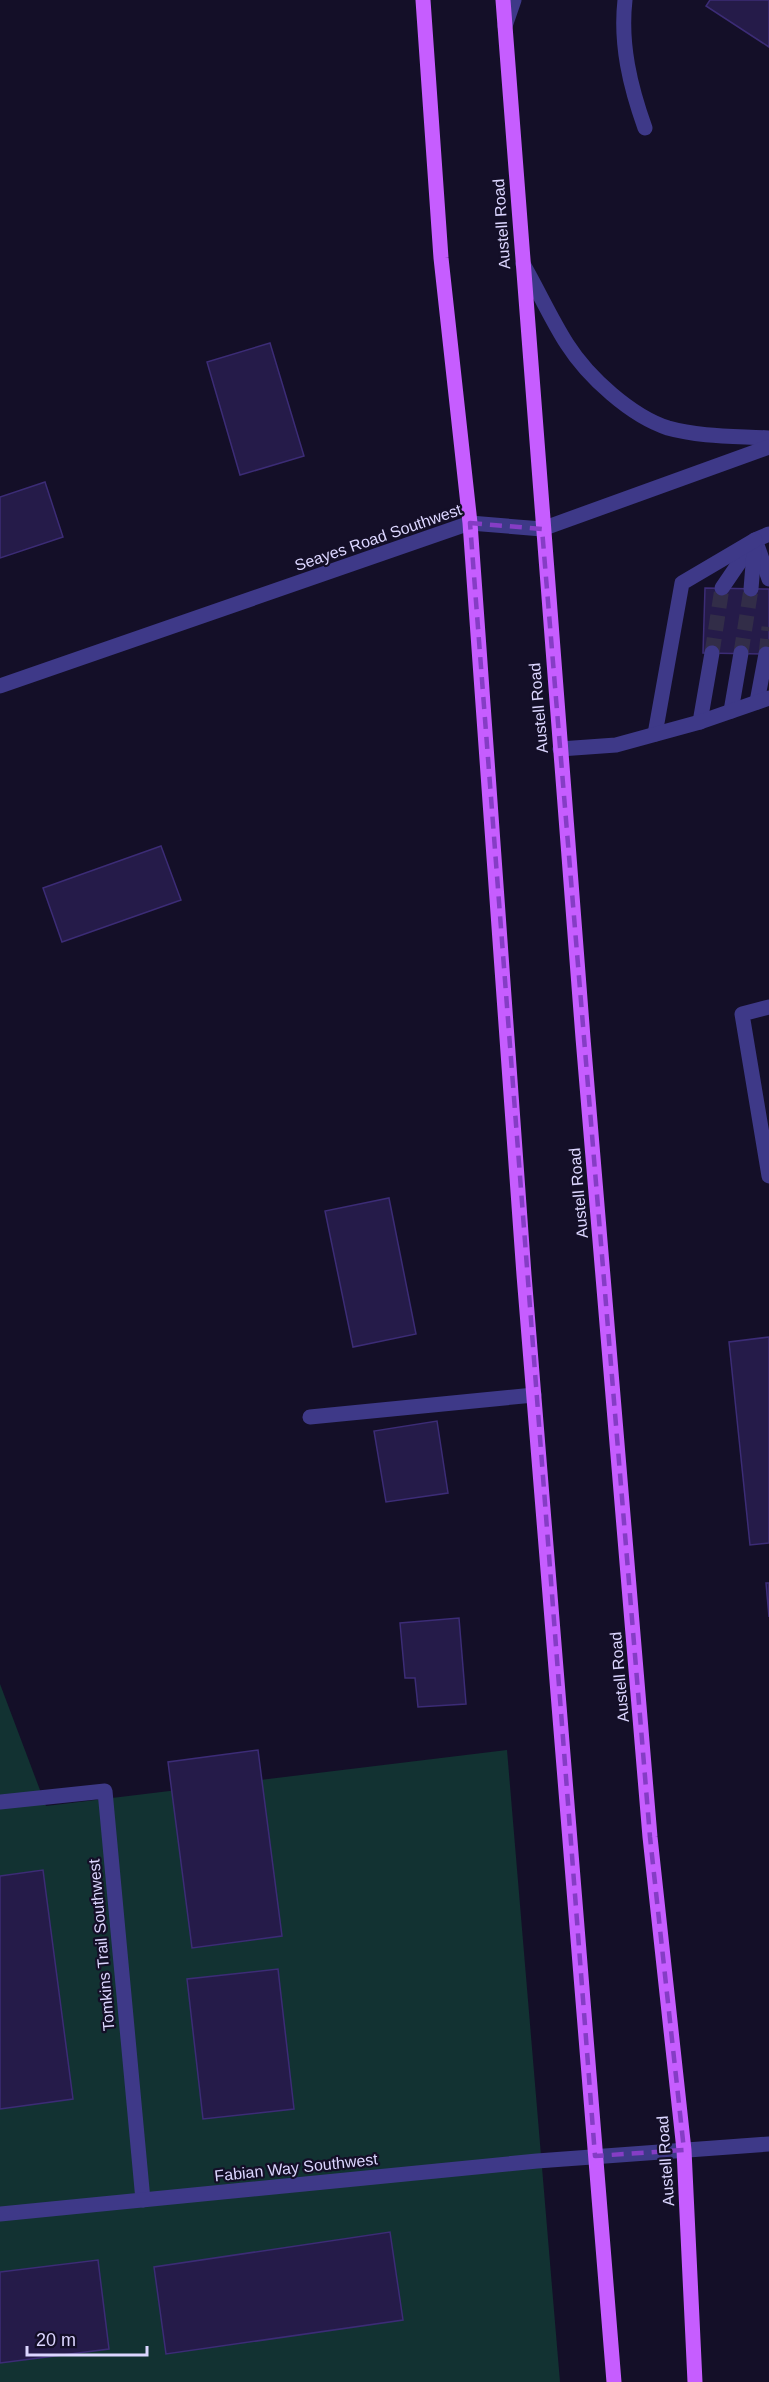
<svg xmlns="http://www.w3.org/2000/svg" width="769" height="2382" font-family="Helvetica,sans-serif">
<rect width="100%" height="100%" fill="#140f28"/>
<path fill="#123232" d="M0,1684L46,1806L507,1750L560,2382H0Z"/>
<g fill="#251b49" stroke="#3c2c76" stroke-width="1.5">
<path d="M710,0H769V47L706,6Z"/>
<path d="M270,343L304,456L240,475L207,362Z"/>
<path d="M45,482L63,537L0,558V497Z"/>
<path d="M705,588L769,589V654L703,653Z"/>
<path d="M161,846L181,900L62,942L43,888Z"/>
<path d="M389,1198L416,1334L353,1347L325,1211Z"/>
<path d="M769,1337V1543L750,1545L729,1342Z"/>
<path d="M437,1421L448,1493L386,1502L374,1431Z"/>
<path d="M766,1583H769V1617Z"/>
<path d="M459,1618L466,1704L418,1707L415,1678H405L400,1623Z"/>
<path d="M258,1750L282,1936L192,1948L168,1762Z"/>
<path d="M43,1870L73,2099L0,2109V1876Z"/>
<path d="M278,1969L294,2109L203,2119L187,1979Z"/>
<path d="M390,2232L403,2320L166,2354L154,2267Z"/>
<path d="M98,2260L109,2349L0,2363V2272Z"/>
</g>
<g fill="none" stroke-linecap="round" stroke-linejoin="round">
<g stroke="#322d48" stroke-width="15" stroke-dasharray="15 8" stroke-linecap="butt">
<path d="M712,653L722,588"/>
<path d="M741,653L751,589"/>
<path d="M766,654L769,627"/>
</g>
<g stroke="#3e3988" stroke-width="15">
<path d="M625,0C620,44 630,86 645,128"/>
<path d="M505,26L514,0"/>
<path d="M523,264C538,290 551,319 567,344C588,377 631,416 668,428C700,437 736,436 769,438"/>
<path d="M757,545L769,579"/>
<path d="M722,588L752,544"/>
<path d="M751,589L755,540L769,534"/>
<path d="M0,686L470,523L542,529L769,447"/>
<path d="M757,702L766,654"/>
<path d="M731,711L741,653"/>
<path d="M700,722L712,653"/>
<path d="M655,734L682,583L755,540"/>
<path d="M560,749L616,745L700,722L769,698"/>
<path d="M769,1007L742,1014L769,1176"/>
<path d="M310,1417L534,1395"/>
<path d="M0,1802L105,1791L143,2200"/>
<path d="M0,2214L537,2161L769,2144"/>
</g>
<g stroke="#c65dff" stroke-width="15">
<path d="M423,0L441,258L470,523L524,1275L614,2382"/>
<path d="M503,0L583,1038L650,1837L684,2150L695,2382"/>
</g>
</g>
<path fill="none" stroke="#853dc5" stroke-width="4.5" stroke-dasharray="12 8" stroke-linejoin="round" d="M470,523L542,529L650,1837L684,2150L595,2156Z"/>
<g text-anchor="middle" stroke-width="4.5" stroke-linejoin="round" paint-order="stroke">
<g font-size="16" fill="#dcd6ff" stroke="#140f28">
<text transform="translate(501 224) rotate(-94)" y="6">Austell Road</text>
<text transform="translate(378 537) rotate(-19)" y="6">Seayes Road Southwest</text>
<text transform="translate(538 708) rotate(-95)" y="6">Austell Road</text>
<text transform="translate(578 1193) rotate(-95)" y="6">Austell Road</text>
<text transform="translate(619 1677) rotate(-95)" y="6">Austell Road</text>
<text transform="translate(101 1945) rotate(-95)" y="6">Tomkins Trail Southwest</text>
<text transform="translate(665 2161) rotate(-94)" y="6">Austell Road</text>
<text transform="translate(296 2167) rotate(-6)" y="6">Fabian Way Southwest</text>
</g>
</g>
<path d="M27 2346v9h120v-9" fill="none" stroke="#dcd6ff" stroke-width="3"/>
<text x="36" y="2346" font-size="18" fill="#dcd6ff" stroke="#140f28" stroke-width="4.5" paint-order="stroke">20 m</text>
</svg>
